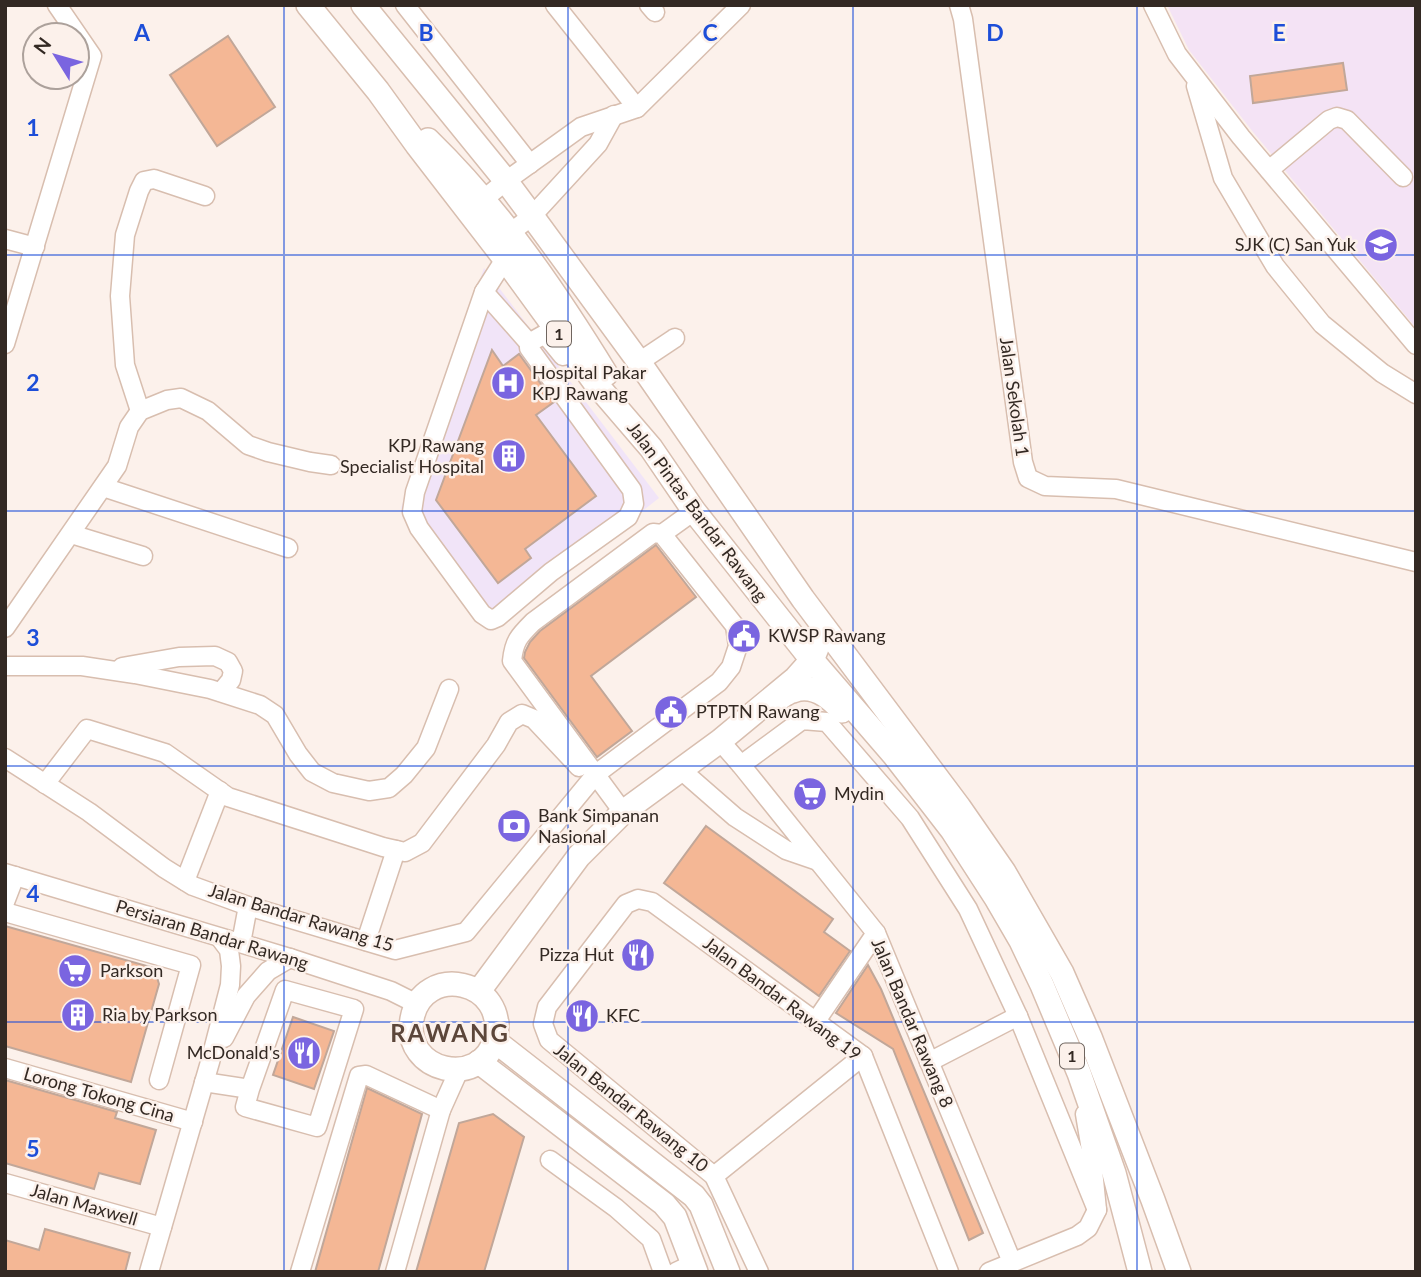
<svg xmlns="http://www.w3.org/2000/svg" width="1421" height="1277" font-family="Lato,sans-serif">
<rect width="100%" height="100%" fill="#fcf1eb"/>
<path fill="#f4e3f5" d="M1167,5H1416V328L1253,132L1189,50Z"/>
<path fill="#f1e4f8" d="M484,268L659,498L490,631L401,508Z"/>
<g fill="#f4b795" stroke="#c1a799" stroke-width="2">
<path d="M228,36L275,107L217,146L170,75Z"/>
<path d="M1343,63L1347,90L1253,103L1250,76Z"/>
<path d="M492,350L503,366L519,354L554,402L536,415L596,496L525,549L531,558L498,583L436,500Z"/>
<path d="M656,545L696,597L591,676L632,731L597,757L524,658L525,652L530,642L540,631Z"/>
<path d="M706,826L833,919L824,932L850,951L819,996L664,883Z"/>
<path d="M5,926L154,968L159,984L131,1082L5,1046Z"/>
<path d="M868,965L881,989L983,1233L969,1240L893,1049L836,1013Z"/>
<path d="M293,1017L334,1031L314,1089L273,1075Z"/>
<path d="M5,1080L117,1112L115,1118L156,1130L140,1184L99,1173L94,1189L5,1163Z"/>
<path d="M367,1088L422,1114L378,1272H315Z"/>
<path d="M493,1114L524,1137L484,1272H416L459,1123Z"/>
<path d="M45,1229L130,1253L125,1272H5V1240L39,1250Z"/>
</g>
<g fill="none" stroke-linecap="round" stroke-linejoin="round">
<g stroke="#d8beaf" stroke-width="21">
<g id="minor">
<path d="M405,5L530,164"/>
<path d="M555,5L637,108"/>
<path d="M649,5L655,12"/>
<path d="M959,5L963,19L1023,462L1028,478L1045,486L1116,489L1416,562"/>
<path d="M1153,5L1177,54L1241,137L1416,345"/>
<path d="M1196,86L1223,178L1275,266L1322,324L1382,373L1416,394"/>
<path d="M1269,170L1329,120L1337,117L1347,120L1403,177"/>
<path d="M484,199L506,181L581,127L637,108L741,5"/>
<path d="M510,233L532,216L598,144L614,115"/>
<path d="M5,239L35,247"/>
<path d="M505,259L484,292L415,492L412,512L419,528L482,614L491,620L498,617L551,572L628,517L634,504L632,490L529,348V343L545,334L563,356"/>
<path d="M484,292L529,343"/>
<path d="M5,344L92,56L57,5"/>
<path d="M639,362L675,338"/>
<path d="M140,411L125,365L120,296L125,235L139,191L144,181L154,179L205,196"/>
<path d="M103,487L288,548"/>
<path d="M71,534L143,556"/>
<path d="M662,534L694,511"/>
<path d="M5,628L117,466L129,427L140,411L167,400L181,398L208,411L248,445L268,452L310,462L331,465"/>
<path d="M5,666H82L135,674L210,689L260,705L275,715L298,754L312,772L333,783L369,791L389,788L404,775L426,748L449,689"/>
<path d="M122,667L179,657L215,656L228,662L233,671L231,680L221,692"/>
<path d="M720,741L741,765L876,933L1012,1262"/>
<path d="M5,758L89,812L164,868L193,886L248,906L395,950L466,932L596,774L719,682L731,667L738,646L735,626L662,534L653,533L533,622C519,636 514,641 512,661L623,812"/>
<path d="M741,765L802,720L827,722L910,818L968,909L1018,1016L1097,1210"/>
<path d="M680,769L735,817L786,850L818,861"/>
<path d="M45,784L87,729L165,753L228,797L383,847L405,852L422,843L496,745L509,722L522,714L534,719L579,767"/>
<path d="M5,873L290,958L391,991L417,1004"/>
<path d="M185,881L220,791"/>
<path d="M5,902L15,876"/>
<path d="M5,912L191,965L159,1080"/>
<path d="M366,941L396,850"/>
<path d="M241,943L248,906"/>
<path d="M816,1021L876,933"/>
<path d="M224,1038L246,996L268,971L290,958"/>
<path d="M929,1062L1018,1016"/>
<path d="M5,1068L193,1122"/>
<path d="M204,1082L250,1089L245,1107L317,1127L354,1009L285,990L250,1089"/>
<path d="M550,1160L616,1208L651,1239L663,1272"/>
<path d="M714,1176L863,1056"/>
<path d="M5,1183L162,1227"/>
<path d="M149,1272L210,1062L230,985L231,966L229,950L220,938"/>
<path d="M300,1272L359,1076L366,1075L441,1110"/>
<path d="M395,1272L441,1110L459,1070"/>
<path d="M676,1272L693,1264"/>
<path d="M759,1272L714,1176L549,1040L543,1024L547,1007L626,904L638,899L652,902L863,1056L949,1272"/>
<path d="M989,1272L1077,1236L1088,1228L1097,1210L1091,1150L1085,1114"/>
</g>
</g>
<g stroke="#d8beaf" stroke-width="26">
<g id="major">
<path d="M308,5L378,91L417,145L505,259L596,384L651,448L694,511L812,660L894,755L952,830L996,898L1021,941L1042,985L1079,1073L1114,1173L1140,1272"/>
<path d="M363,5L506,181L532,216L639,362L803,599L959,807L1004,872L1062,973L1090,1037L1153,1200L1179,1272"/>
<path d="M428,140C499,209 555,291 606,374"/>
<path d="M778,699C783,696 788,692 793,691C813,683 830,697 842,711"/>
<path d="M479,991L579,856L623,812L720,741L796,678L812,660L817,648"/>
<path d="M497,1023C496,1028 496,1034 495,1039C481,1090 402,1072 412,1019C422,962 510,979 495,1041L694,1196L701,1205L728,1272"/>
<path d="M479,1062L664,1204L675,1217L696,1272"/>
</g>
</g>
<use href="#minor" stroke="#fff" stroke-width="18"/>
<use href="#major" stroke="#fff" stroke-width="23"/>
</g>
<path fill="none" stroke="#1d4ed8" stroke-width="2" stroke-opacity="0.55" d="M284,5V1272M568,5V1272M853,5V1272M1137,5V1272M5,255H1416M5,511H1416M5,766H1416M5,1022H1416"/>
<defs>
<g id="school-disc" transform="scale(1.75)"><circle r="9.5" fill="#7a65e0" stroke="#fcf1eb"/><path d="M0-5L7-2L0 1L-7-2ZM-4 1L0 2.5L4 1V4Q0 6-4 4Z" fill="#fff"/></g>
<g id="hospital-disc" transform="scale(1.75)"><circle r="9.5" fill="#7a65e0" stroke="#fcf1eb"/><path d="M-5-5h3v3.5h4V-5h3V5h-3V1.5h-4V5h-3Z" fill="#fff"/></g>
<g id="building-disc" transform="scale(1.75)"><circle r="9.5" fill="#7a65e0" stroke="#fcf1eb"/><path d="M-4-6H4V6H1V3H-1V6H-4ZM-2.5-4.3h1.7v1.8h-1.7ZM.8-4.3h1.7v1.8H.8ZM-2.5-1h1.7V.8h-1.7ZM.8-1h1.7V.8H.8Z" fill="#fff"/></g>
<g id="civic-disc" transform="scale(1.75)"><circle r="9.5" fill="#7a65e0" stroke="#fcf1eb"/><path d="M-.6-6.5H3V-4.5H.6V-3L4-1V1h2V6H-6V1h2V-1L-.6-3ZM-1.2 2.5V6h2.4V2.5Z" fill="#fff"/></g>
<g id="supermarket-disc" transform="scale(1.75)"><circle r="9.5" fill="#7a65e0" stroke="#fcf1eb"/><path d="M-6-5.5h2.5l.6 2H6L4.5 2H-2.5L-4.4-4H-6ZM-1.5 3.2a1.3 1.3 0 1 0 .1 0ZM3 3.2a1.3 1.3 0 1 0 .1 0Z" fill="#fff"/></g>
<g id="bank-disc" transform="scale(1.75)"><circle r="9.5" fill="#7a65e0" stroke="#fcf1eb"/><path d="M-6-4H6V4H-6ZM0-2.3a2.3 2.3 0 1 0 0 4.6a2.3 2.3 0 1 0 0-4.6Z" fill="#fff"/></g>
<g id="restaurant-disc" transform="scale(1.75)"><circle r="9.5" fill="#7a65e0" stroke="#fcf1eb"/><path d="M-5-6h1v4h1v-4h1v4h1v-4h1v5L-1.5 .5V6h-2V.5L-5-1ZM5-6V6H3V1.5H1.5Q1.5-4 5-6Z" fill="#fff"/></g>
</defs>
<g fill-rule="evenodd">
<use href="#school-disc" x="1381" y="245"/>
<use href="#hospital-disc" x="508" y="383"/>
<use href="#building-disc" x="509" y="456"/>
<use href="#civic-disc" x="744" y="636"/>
<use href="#civic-disc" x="671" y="712"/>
<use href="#supermarket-disc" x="810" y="794"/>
<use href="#bank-disc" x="514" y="826"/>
<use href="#restaurant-disc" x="638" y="955"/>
<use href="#supermarket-disc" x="75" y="971"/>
<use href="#building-disc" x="78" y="1015"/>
<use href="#restaurant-disc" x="582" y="1016"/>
<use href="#restaurant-disc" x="304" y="1053"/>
</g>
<g text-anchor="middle" stroke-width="5" stroke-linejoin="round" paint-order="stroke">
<g fill="#fcf1eb" stroke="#6f655f" stroke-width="2">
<rect x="547" y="321.5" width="24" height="25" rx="5"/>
<rect x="1060" y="1043.5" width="24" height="25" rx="5"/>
</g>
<g font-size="16" font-weight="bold" fill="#332923">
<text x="559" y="340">1</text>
<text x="1072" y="1062">1</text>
</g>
<g font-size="18" fill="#332923" stroke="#fcf1eb" text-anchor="start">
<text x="1356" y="251" text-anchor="end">SJK (C) San Yuk</text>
<text x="532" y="379">Hospital Pakar<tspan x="532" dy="21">KPJ Rawang</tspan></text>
<text x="484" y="452" text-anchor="end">KPJ Rawang<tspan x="484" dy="21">Specialist Hospital</tspan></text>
<text x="768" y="642">KWSP Rawang</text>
<text x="696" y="718">PTPTN Rawang</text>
<text x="834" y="800">Mydin</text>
<text x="538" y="822">Bank Simpanan<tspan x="538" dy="21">Nasional</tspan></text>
<text x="614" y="961" text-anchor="end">Pizza Hut</text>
<text x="100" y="977">Parkson</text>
<text x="102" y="1021">Ria by Parkson</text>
<text x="606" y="1022">KFC</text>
<text x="280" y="1059" text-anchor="end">McDonald's</text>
</g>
<g font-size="18" fill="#332923" stroke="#fcf1eb">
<text transform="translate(1014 397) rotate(82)" y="6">Jalan Sekolah 1</text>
<text transform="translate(697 512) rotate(53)" y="6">Jalan Pintas Bandar Rawang</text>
<text transform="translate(301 918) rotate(17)" y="6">Jalan Bandar Rawang 15</text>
<text transform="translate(212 935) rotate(17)" y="6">Persiaran Bandar Rawang</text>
<text transform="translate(782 999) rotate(37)" y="6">Jalan Bandar Rawang 19</text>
<text transform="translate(912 1023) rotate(67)" y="6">Jalan Bandar Rawang 8</text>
<text transform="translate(99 1095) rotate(16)" y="6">Lorong Tokong Cina</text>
<text transform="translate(631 1108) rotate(39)" y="6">Jalan Bandar Rawang 10</text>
<text transform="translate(84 1205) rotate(16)" y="6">Jalan Maxwell</text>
</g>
<g font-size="24" font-weight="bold" letter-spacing="2" fill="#5c463a" stroke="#fcf1eb">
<text x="450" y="1042">RAWANG</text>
</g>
</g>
<g font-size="23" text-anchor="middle" font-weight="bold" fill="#1d4ed8" stroke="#fcf1eb" stroke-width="5" stroke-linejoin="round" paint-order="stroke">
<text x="142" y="41">A</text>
<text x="426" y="41">B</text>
<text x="710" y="41">C</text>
<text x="995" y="41">D</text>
<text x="1279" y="41">E</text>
<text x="33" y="136">1</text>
<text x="33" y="391">2</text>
<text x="33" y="646">3</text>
<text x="33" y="902">4</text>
<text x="33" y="1157">5</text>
</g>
<rect width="1421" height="1277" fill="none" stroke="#332923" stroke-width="14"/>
<g transform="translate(56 56) rotate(307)"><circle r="33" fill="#fcf1eb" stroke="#aca19b" stroke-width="2"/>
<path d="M0-5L12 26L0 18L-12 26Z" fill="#7a65e0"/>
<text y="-10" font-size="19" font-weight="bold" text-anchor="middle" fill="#332923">N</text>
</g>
</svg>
